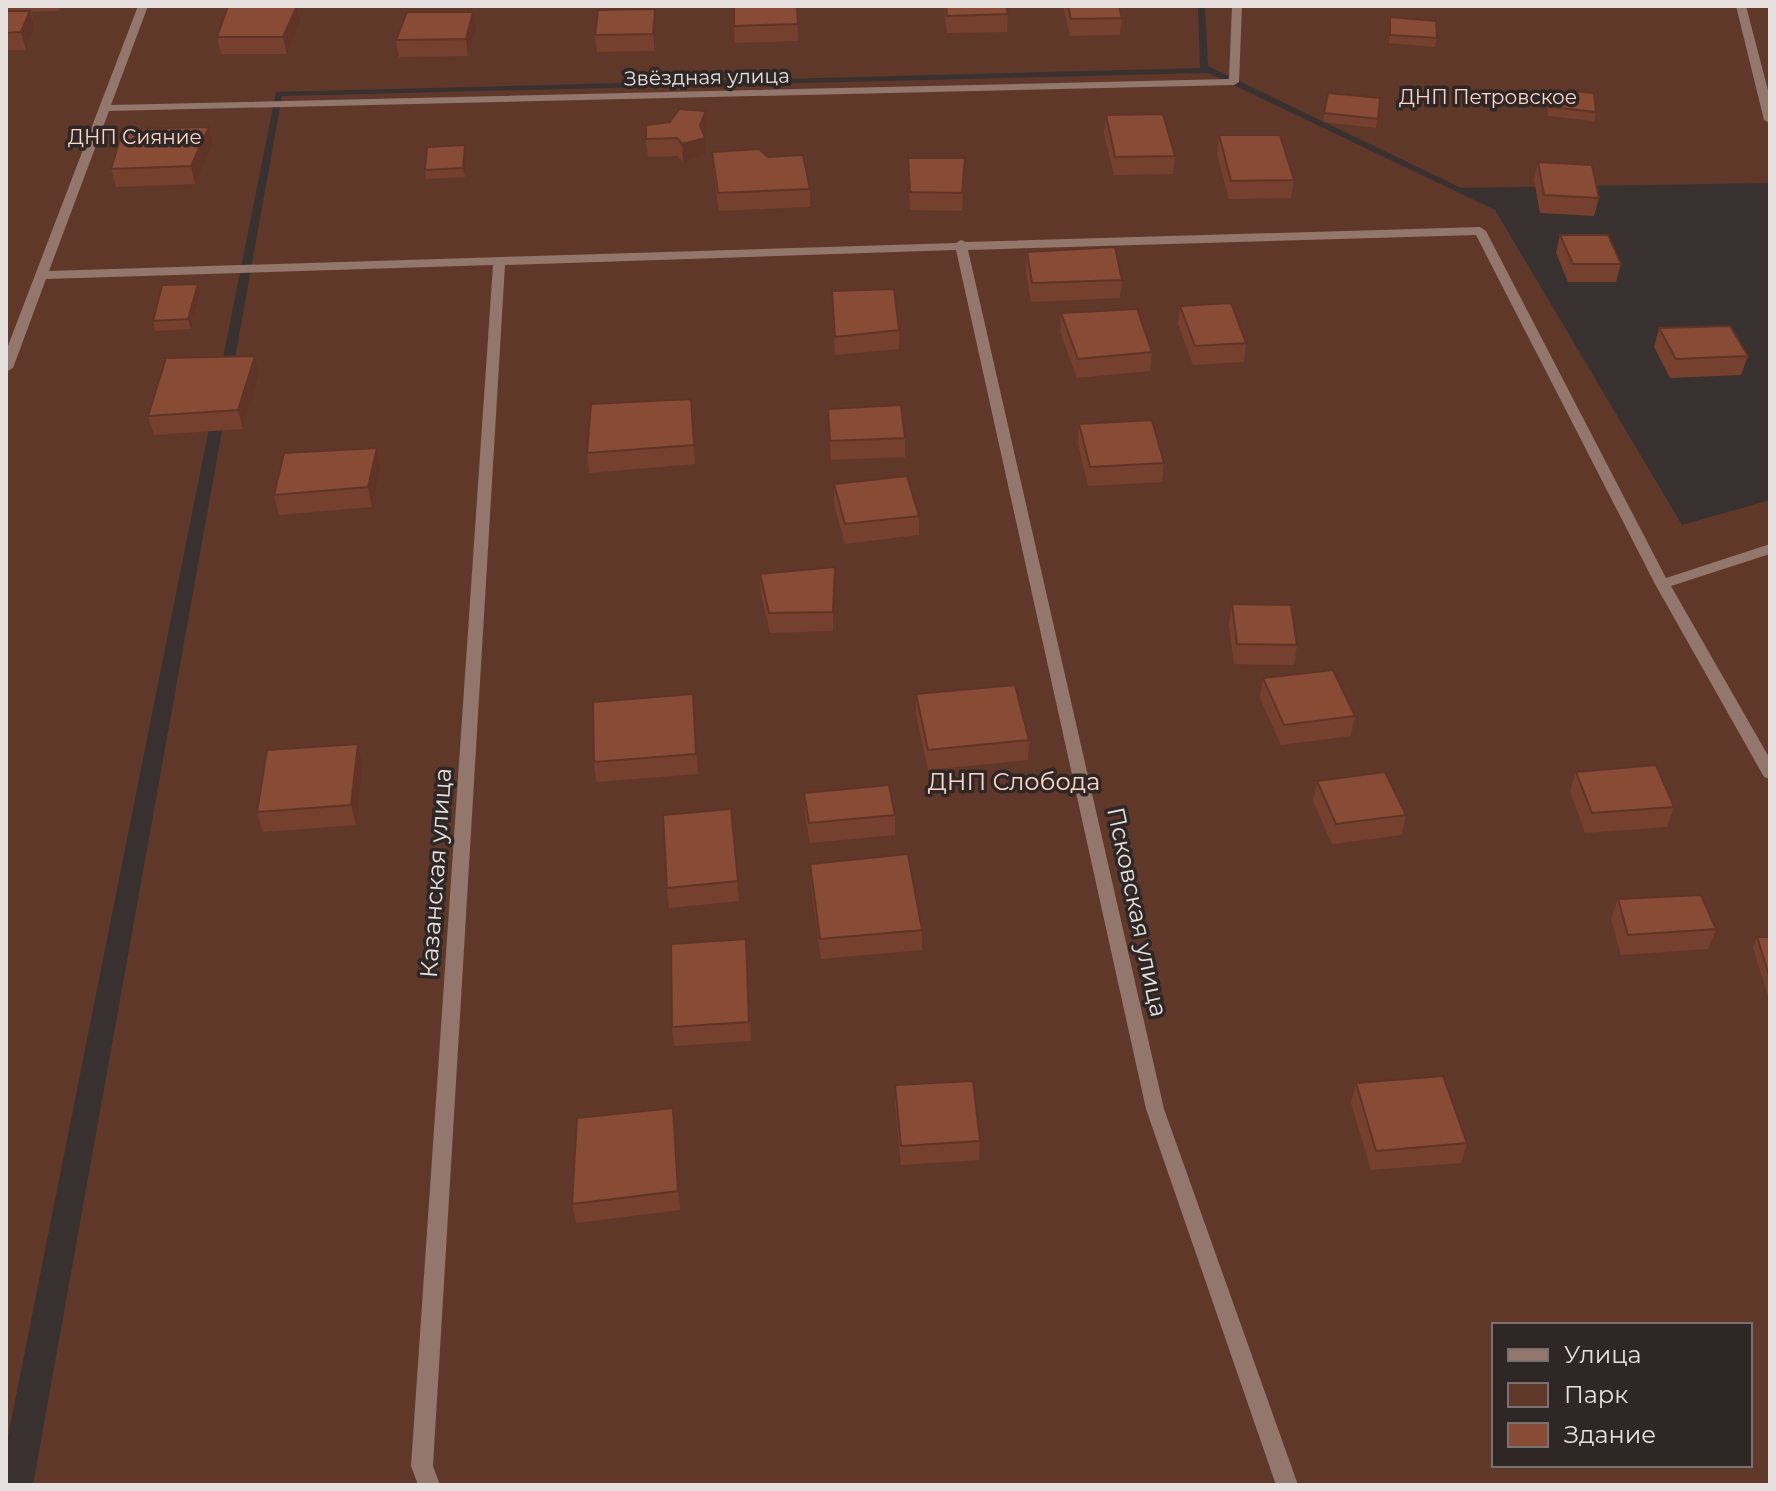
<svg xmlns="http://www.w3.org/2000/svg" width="1776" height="1491" font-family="Montserrat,sans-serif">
<rect width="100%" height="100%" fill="#38312f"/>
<g fill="#60382a" fill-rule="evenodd">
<path d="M6,6H1198L1200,68L276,92L6,1446Z"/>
<path d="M1205,6H1770V183L1461,188L1208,66Z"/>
<path d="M1208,73L1495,210L1682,525L1770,500V1485H33L282,96ZM1494,1325H1750V1465H1494Z"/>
</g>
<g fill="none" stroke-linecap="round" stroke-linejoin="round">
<g fill="#93766c" fill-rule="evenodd">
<path d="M138,6H148L111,105L1229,79L1232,6H1242L1239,82L1234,85L109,111L49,271L956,243L961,240L966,242L1480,227L1486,231L1666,578L1770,544V554L1671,586L1770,759V779L1764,777L1655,584L1476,235L968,250L1164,1109L1298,1485H1276L1146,1109L956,250L505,265L433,1466L440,1485H418L411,1466L493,265L46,279L13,368L6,372V351Z"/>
<path d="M1736,6H1746L1770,98V123L1764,120Z"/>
</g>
</g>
<g fill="#75402e">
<path d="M6,6H61L58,11L31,12L35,28L26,50H6Z"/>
<path d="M797,6L798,41L735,43L734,26Z"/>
<path d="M944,6H1006L1008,14L1007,32L947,33Z"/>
<path d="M1063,6H1119L1122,18L1120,35L1070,36Z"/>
<path d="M655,9L656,26L655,51L597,52L595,35Z"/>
<path d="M1390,17L1437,38L1435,47L1389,43Z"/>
<path d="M300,23L287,54H221L217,37Z"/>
<path d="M476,29L468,56L399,57L396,40Z"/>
<path d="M1549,89L1596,112L1594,121L1548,116L1547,98Z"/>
<path d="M1328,93L1380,98L1376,128L1323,122Z"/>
<path d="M706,111L707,129L704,135L706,155L683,162L678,156L648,157L646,139L670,122Z"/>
<path d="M1106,115L1175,156L1173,174L1114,175L1104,133Z"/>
<path d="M209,127L213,145L195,184L116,187L111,169Z"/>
<path d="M1219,135L1294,180L1291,198L1229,199L1217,153Z"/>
<path d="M712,152L810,189V207L719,211L713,170Z"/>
<path d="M467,154L465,177L426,179L425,170Z"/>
<path d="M908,158L964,176L962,211L910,210Z"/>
<path d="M1538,162L1599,198L1594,216L1540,213L1534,180Z"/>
<path d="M1560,235L1621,264L1616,282H1568L1556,253Z"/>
<path d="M1027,252L1122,280L1120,298L1031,302L1026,271Z"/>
<path d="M832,291L899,330V349L835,355Z"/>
<path d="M200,293L191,329L155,331L153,321Z"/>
<path d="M1180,306L1246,343L1244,362L1193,365L1178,324Z"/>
<path d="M1061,313L1152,352L1150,371L1077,378L1060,332Z"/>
<path d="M1659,328L1748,356L1741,375L1670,378L1654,347Z"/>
<path d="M259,375L243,429L154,435L148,416Z"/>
<path d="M691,399L695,464L589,473L587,453Z"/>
<path d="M828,409L905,438V457L831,460Z"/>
<path d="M1079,424L1164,463L1162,482L1088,486L1078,443Z"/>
<path d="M377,448L381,467L372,507L279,515L274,495Z"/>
<path d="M834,484L919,516V535L845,544L834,503Z"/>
<path d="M835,567L836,587L833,631L770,633L761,594L760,574Z"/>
<path d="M1232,604L1297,645L1294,665L1234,664L1229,623Z"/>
<path d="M1263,678L1355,716L1351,736L1281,745L1260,698Z"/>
<path d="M916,694L1029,740L1028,760L928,770L916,714Z"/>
<path d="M694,714L698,774L596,782L594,762Z"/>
<path d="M358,744L363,764L356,825L263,832L257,812Z"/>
<path d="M1576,772L1674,807L1667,827L1585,833L1570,791Z"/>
<path d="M1317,781L1406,815L1402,835L1332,844L1313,801Z"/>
<path d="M804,793L895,815V835L810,843L805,813Z"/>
<path d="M731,809L739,901L669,908L667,888Z"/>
<path d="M810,864L922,930V950L821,959L811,884Z"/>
<path d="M1618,899L1716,929L1708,949L1621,955L1611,919Z"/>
<path d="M1757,937H1770V996H1768L1753,947Z"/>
<path d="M746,939L751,1041L674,1046L672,1027Z"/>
<path d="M1356,1083L1467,1143L1461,1163L1371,1170L1351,1103Z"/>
<path d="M895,1085L980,1141L979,1160L901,1165L895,1105Z"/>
<path d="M675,1127L680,1210L576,1223L572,1204Z"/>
</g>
<g fill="#5f3426">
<path d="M297,6L300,23L287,54L283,37Z"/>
<path d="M655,9L656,26L655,51L653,34Z"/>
<path d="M30,11L35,28L26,50L21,32Z"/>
<path d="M473,12L476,29L468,56L466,39Z"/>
<path d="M706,111L707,129L703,138H705L706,155L683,162L682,144L700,125Z"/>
<path d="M209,127L213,145L195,184L191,166Z"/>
<path d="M465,145L467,154L465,177L463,168Z"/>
<path d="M198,284L200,293L191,329L188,319Z"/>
<path d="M255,356L259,375L243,429L238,410Z"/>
<path d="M377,448L381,467L372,507L368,487Z"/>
<path d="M835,567L836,587L833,631V612Z"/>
<path d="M358,744L363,764L356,825L351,805Z"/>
<path d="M673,1108L675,1127L680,1210L678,1191Z"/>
</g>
<g fill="#884b36" stroke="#5f3426" stroke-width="2">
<path d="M228,6H297L283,37H217Z"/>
<path d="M734,6H797L798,24L734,26Z"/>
<path d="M946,6H1006L1008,14L947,16Z"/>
<path d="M1068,6H1119L1122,18L1071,19Z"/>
<path d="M655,9L653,34L595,35L598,10Z"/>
<path d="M6,11H30L21,32L6,33Z"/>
<path d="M407,12H473L466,39L396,40Z"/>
<path d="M1390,17L1436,21L1437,38L1390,35Z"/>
<path d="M1549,89L1594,93L1596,112L1550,107Z"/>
<path d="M1328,93L1380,98L1378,119L1324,113Z"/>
<path d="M679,109L706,111L700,125L705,138L682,144L677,138L646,139V125L670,122Z"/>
<path d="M1163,114L1175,156L1115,157L1106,115Z"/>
<path d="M209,127L191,166L111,169L123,129Z"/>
<path d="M1219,135H1280L1294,180L1231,181Z"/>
<path d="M465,145L463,168L425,170L427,147Z"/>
<path d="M759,149L768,157L803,155L810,189L718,193L712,152Z"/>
<path d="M908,158H965L962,193L910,192Z"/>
<path d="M1538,162L1592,165L1599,198L1544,195Z"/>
<path d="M1560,235H1608L1621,264H1573Z"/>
<path d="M1115,247L1122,280L1032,283L1027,252Z"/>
<path d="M198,284L188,319L153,321L162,285Z"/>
<path d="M894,289L899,330L835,337L832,291Z"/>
<path d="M1231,303L1246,343L1195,346L1180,306Z"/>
<path d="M1137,309L1152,352L1078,359L1061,313Z"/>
<path d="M1730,326L1748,356L1676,359L1659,328Z"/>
<path d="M255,356L238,410L148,416L166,358Z"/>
<path d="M691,399L694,445L587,453L591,404Z"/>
<path d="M901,405L905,438L830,441L828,409Z"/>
<path d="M1152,420L1164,463L1090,467L1079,424Z"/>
<path d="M377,448L368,487L274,495L284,453Z"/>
<path d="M907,476L919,516L845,524L834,484Z"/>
<path d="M835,567L833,612L769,613L760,574Z"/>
<path d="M1232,604L1291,605L1297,645L1237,644Z"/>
<path d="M1333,670L1355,716L1284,725L1263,678Z"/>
<path d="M1015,685L1029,740L928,750L916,694Z"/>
<path d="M693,694L696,754L594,762L593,702Z"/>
<path d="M358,744L351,805L257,812L267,750Z"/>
<path d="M1656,765L1674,807L1592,813L1576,772Z"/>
<path d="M1385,772L1406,815L1336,824L1317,781Z"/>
<path d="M889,785L895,815L809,823L804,793Z"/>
<path d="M731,809L738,881L667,888L663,815Z"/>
<path d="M908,854L922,930L820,939L810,864Z"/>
<path d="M1701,895L1716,929L1628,935L1618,899Z"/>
<path d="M1757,937H1770V979Z"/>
<path d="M746,939L749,1022L672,1027L671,944Z"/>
<path d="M1443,1076L1467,1143L1376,1151L1356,1083Z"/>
<path d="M973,1081L980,1141L901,1146L895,1085Z"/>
<path d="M673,1108L678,1191L572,1204L577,1118Z"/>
</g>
<g text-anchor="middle" stroke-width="7" stroke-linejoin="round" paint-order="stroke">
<g font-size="20" fill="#e6e1df" stroke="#2e2725">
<text transform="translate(707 77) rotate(-1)" y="7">Звёздная улица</text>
</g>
<g font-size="20" fill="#fdd6c9" stroke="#2e2725">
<text x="1488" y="104">ДНП Петровское</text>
<text x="135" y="144">ДНП Сияние</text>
</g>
<g font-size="24" fill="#fdd6c9" stroke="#2e2725">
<text x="1014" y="790">ДНП Слобода</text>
</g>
<g font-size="24" fill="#e6e1df" stroke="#2e2725">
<text transform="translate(436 873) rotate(-86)" y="8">Казанская улица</text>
<text transform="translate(1137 912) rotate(78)" y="8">Псковская улица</text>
</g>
</g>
<rect width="1776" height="1491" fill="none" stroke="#e6e1df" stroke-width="16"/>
<rect x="1492" y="1323" width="260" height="144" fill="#2e2725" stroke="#78716f" stroke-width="2"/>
<rect x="1508" y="1349" width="40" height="12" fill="#93766c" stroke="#78716f" stroke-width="2"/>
<text x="1564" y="1363" font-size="24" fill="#e6e1df">Улица</text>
<rect x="1508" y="1383" width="40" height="24" fill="#60382a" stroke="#78716f" stroke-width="2"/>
<text x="1564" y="1403" font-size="24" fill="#e6e1df">Парк</text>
<rect x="1508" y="1423" width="40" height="24" fill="#884b36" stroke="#78716f" stroke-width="2"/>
<text x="1564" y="1443" font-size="24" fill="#e6e1df">Здание</text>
</svg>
